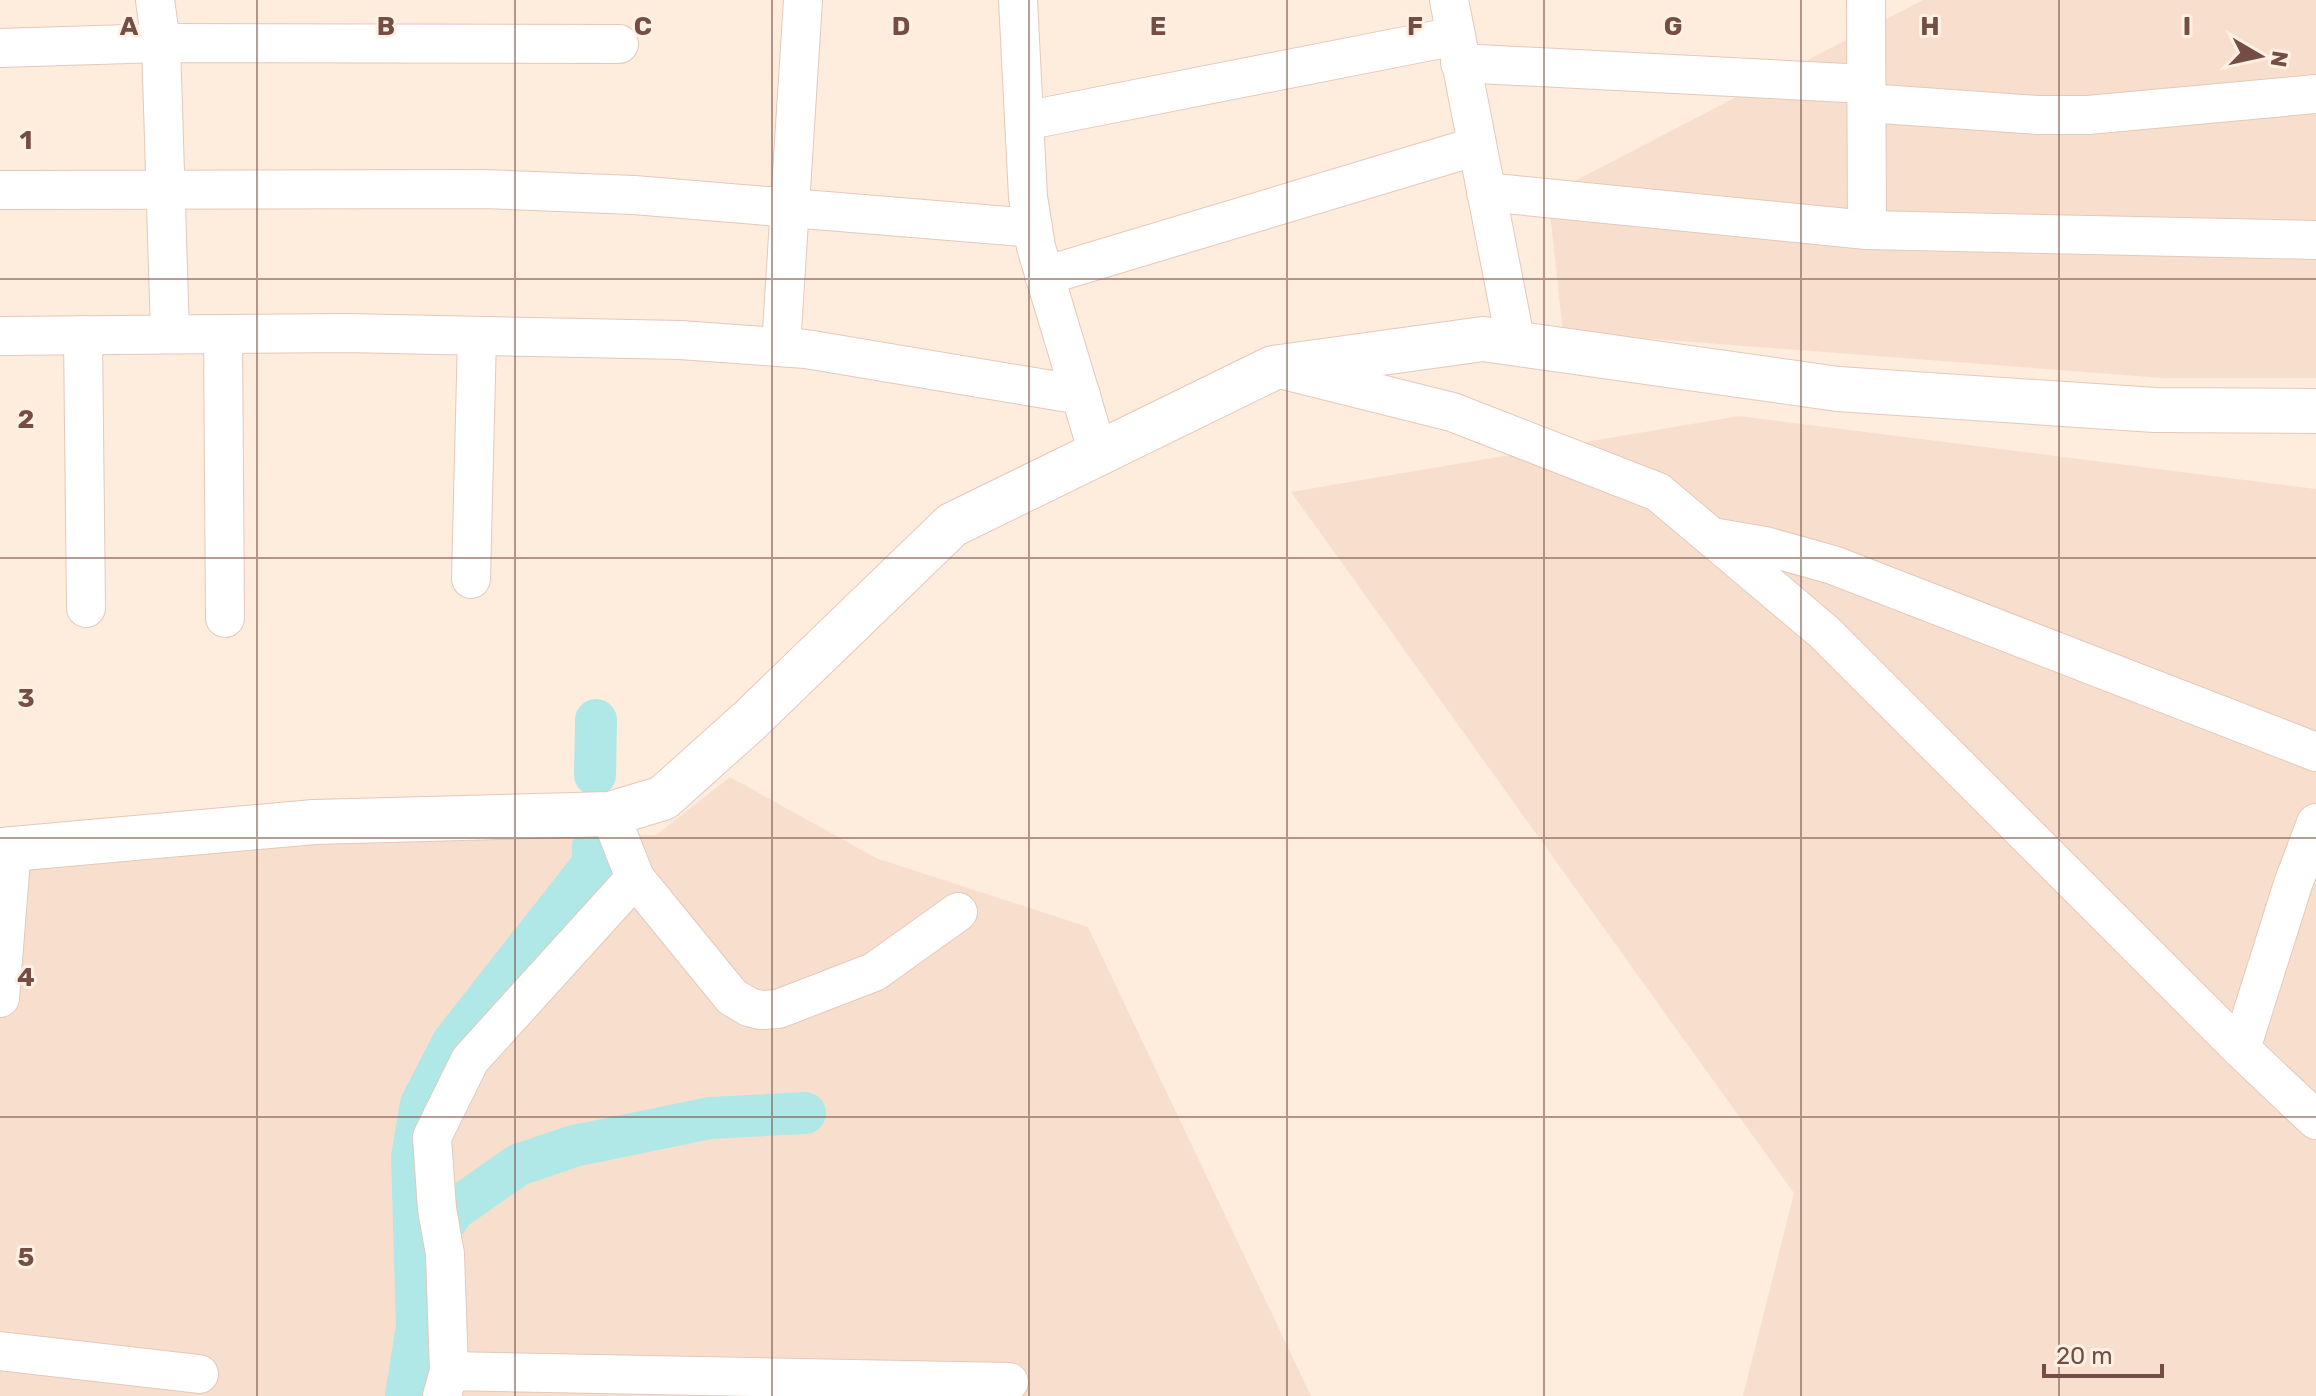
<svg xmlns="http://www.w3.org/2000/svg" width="2316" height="1396" font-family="Rubik,sans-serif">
<rect width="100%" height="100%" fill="#feecdc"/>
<g fill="#f8dfcd">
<path d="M1923,0H2316V378H2163L1563,332L1548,195Z"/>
<path d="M1739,416L2316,489V1396H1743L1794,1193L1291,492Z"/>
<path d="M730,777L876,858L1088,927L1311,1396H0V868L123,841L656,835Z"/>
</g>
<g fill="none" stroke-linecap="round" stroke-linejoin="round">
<g stroke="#b0e8e8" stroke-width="42">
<path d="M595,775L596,720"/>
<path d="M423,1252L455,1209L518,1165L574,1146L710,1118L805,1113"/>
<path d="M406,1396L417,1326L412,1157L421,1104L453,1042L593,864V846"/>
</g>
<g stroke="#e4c8bb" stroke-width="40">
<g id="minor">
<path d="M155,0L161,43L170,334"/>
<path d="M1018,0L1028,197L1036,247L1098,453"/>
<path d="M1449,0L1516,344"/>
<path d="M1866,0L1867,230"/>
<path d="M0,48L161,43L619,44"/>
<path d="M1460,63L1866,84"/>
<path d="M1867,103L2038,115H2088L2316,94"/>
<path d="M1024,121L1456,36"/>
<path d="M0,190L484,189L634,195L1033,228"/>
<path d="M1486,192L1867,230L2316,240"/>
<path d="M1044,276L1477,146"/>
<path d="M223,334L225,618"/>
<path d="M83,335L86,608"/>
<path d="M0,336L345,333L680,340L806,349L1081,395"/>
<path d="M781,347L803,0"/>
<path d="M1280,369L1452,412L1658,492L1824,632L2241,1049L2316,1120"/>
<path d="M1712,537L1765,546L1833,565L2316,752"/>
<path d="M471,579L477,336"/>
<path d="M610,814L635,878L732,997L749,1007L761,1010L778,1009L874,972L958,912"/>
<path d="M0,998L12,847"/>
<path d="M2241,1049L2293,884L2316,823"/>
<path d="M0,1351L199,1374"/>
<path d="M449,1371L445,1254L437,1209L432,1137L470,1060L635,878"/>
<path d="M442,1396L449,1371L1009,1382"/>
</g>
</g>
<g stroke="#e4c8bb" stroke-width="46">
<path id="tertiary" d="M0,850L314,822L610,814L663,798L749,721L952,525L1273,368L1483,339L1838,389L2155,410L2316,411"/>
</g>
<use href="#minor" stroke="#fff" stroke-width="38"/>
<use href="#tertiary" stroke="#fff" stroke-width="44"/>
</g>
<path fill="none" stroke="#744e44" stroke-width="2" stroke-opacity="0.55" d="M257,0V1396M515,0V1396M772,0V1396M1029,0V1396M1287,0V1396M1544,0V1396M1801,0V1396M2059,0V1396M0,279H2316M0,558H2316M0,838H2316M0,1117H2316"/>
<g font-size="26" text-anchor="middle" font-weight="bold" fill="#744e44" stroke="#fff0e4" stroke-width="6" stroke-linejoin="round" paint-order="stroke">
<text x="129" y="35">A</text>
<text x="386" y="35">B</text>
<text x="643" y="35">C</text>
<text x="901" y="35">D</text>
<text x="1158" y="35">E</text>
<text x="1415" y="35">F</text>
<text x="1673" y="35">G</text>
<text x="1930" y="35">H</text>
<text x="2187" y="35">I</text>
<text x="26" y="149">1</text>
<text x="26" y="428">2</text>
<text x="26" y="707">3</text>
<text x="26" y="986">4</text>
<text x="26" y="1266">5</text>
</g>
<g transform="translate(2260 56) rotate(99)" stroke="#fff0e4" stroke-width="6" paint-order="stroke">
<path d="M0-6L14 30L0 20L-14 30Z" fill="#744e44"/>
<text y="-12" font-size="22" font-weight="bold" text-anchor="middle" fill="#744e44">N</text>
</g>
<path d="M2044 1364v12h118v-12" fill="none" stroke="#744e44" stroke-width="4"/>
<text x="2056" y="1364" font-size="24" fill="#744e44" stroke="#fff0e4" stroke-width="6" paint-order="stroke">20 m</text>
</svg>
